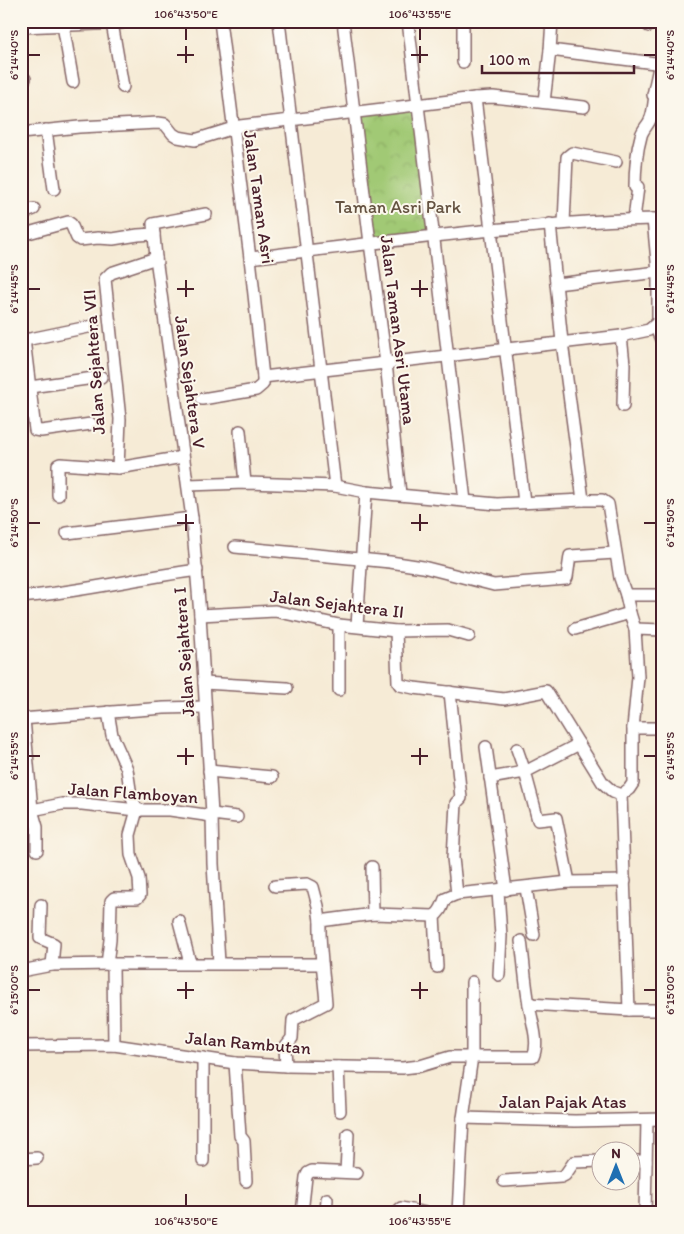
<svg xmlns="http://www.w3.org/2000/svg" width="684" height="1234" font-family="Itim,sans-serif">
<defs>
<pattern id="park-crowns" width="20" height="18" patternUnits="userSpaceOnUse" patternTransform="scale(1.25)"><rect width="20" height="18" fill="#a1c974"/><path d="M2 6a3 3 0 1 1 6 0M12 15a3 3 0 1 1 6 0" fill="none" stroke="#8cac65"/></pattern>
</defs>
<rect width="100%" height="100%" fill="#fbf7ec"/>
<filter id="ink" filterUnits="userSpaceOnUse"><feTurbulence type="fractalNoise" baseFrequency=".02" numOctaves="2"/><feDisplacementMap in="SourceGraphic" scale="10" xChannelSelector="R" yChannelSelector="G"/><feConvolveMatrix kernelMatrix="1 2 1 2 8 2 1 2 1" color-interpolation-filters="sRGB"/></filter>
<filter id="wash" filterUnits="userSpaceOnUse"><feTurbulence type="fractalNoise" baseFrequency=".0096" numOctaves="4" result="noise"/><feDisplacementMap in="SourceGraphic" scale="20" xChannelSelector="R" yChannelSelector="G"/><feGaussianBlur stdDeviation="1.12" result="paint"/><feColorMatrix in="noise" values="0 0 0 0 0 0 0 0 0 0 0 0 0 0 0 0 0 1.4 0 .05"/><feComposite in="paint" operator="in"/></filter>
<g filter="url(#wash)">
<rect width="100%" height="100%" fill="#f6ebd6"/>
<path fill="url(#park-crowns)" stroke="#767450" d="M417,106L436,237L369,246L355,113Z"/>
</g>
<g filter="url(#ink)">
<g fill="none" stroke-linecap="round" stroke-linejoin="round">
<g stroke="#866667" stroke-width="14">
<g id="minor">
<path d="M279,21L335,486"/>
<path d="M343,21L370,243L386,363L400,494"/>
<path d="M408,21L465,501"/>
<path d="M112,23L123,87"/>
<path d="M63,25L73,82"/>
<path d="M649,26L650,21"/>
<path d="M21,27L121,23"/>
<path d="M550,50L552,21"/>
<path d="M463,62V21"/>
<path d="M21,80L25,79"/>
<path d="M475,98L524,502"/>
<path d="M544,102L550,50L663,64"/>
<path d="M46,130L54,189"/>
<path d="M21,133L79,127L158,123L165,124L173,134L178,137L195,140L240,126L475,98L493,97L584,107"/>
<path d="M21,214L34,209"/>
<path d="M206,214L153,224L156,258L192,518L200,615L212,814L213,864L219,963"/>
<path d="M634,219L638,187H635C635,172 637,150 641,136C642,131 646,127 649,122C653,116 654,103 655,95H653L660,63"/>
<path d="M564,223L567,157L572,153L616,162"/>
<path d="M550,224L562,342L583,500"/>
<path d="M21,235L68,222L71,224L77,238L80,240L98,238L113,239L138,235L154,234"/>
<path d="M250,258C331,248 411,238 492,230C549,225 605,219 663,219"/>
<path d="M556,284L658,272"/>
<path d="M655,326L663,344"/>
<path d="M621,336L624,364L623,406"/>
<path d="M21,337L24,339H30L93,326"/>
<path d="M24,339L35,430L41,431L91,424"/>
<path d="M263,377L621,336L649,330L658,322V272L653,219"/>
<path d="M30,387L101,377"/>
<path d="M202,399L256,390L263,384V377L250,258L220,21"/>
<path d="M663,404V407"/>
<path d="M240,431L245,483"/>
<path d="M118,468L120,419L105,279L111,273L156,258"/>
<path d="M662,473H663"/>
<path d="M188,485L245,483L335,486L366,492L497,504L583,500H602L608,504L620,578L626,595L630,613L635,629L638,677L633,728V783L629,789L621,795L629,1010"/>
<path d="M58,495V465L60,464L118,468L183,457"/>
<path d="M67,533L192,518"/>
<path d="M235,547L390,562L423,567L494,585L566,579L567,577L570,556L615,553"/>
<path d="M626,595H663"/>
<path d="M21,597C80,592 138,578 197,570"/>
<path d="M200,615L275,611L339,625L396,631L448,630L469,636"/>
<path d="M339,625V690"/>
<path d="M357,626L366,492"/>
<path d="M575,629L630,613"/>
<path d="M635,629L663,630"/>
<path d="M396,631L398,682L400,685L414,688L504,699L546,691L603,783L613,792L621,795"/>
<path d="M204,683L287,688"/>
<path d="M21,719L164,708L205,707"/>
<path d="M24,719L32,810L37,827V850"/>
<path d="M633,728H663"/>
<path d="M486,747L506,890"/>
<path d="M517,749L525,772L579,744"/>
<path d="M209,771L272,777"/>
<path d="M490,778L525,772L538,820L556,818L569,882"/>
<path d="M21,810H32L62,804H82L137,810H170L212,816"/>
<path d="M212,814L237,817"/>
<path d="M372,867L373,914"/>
<path d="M275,886L307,884L313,887L318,906L320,921"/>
<path d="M526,888L534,935"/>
<path d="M498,891L501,936L499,975"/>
<path d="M457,894L569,882L625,881"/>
<path d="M41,905L40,938L54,944L52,965"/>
<path d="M434,916C441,912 442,906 445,899L457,894L453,858L456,803L461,798L450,692"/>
<path d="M434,916L437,967"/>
<path d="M179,921L190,963"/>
<path d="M107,964L110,940L111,901L114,898H137L140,895L139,878L131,855L130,835L137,810L131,796L127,769L112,735L108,712"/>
<path d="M21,971L52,965L113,964"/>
<path d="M529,1004L629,1010H663"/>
<path d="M114,1045L113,964H322"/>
<path d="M21,1046L114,1045L235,1063L286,1066L403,1068L420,1066L450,1057H533C540,1042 531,1020 529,1004C525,983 524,962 521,941"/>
<path d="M203,1058V1161"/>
<path d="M235,1063L240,1136L244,1141L246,1181"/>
<path d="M286,1066L285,1047L292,1038L293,1020L326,1003C324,975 319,948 320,921L373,914L434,916"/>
<path d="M338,1067L340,1111"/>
<path d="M463,1118L575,1121L663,1119"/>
<path d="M21,1159L37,1158"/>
<path d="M632,1161H646"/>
<path d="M346,1172L348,1134"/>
<path d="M504,1181L561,1177L565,1175L574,1162L602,1161"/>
<path d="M302,1213L306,1177L308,1173L312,1171L357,1173"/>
<path d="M326,1213L327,1199"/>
<path d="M396,1213L401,1208L426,1213"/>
<path d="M458,1213L463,1118L472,1057V982"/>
<path d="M645,1213L647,1120"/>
</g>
</g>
<use href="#minor" stroke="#fff" stroke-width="11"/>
</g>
</g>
<path fill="none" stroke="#4a1f2b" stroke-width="2" d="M186,28V40M420,28V40M186,46V63M420,46V63M28,55H40M177,55H194M411,55H428M644,55H656M186,280V297M420,280V297M28,289H40M177,289H194M411,289H428M644,289H656M186,514V531M420,514V531M28,523H40M177,523H194M411,523H428M644,523H656M186,748V765M420,748V765M28,756H40M177,756H194M411,756H428M644,756H656M186,982V999M420,982V999M28,990H40M177,990H194M411,990H428M644,990H656M186,1194V1206M420,1194V1206"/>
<g text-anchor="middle" stroke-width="4" stroke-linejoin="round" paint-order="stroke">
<g font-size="18" fill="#4a1f2b" stroke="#fbf7ec">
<text transform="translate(259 197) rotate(82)" y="6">Jalan Taman Asri</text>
<text transform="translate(398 330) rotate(83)" y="6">Jalan Taman Asri Utama</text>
<text transform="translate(94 362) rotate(-94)" y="6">Jalan Sejahtera VII</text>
<text transform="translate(190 382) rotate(82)" y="6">Jalan Sejahtera V</text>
<text transform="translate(337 604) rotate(7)" y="6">Jalan Sejahtera II</text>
<text transform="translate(184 652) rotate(-94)" y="6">Jalan Sejahtera I</text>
<text transform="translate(133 793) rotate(4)" y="6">Jalan Flamboyan</text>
<text transform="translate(248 1043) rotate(5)" y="6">Jalan Rambutan</text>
<text x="563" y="1108">Jalan Pajak Atas</text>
</g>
<g font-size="18" fill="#645241" stroke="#fbf7ec">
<text x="398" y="213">Taman Asri Park</text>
</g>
</g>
<rect width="684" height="1234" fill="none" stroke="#fbf7ec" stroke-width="55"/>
<g transform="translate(616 1166)"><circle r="24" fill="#fbf7ec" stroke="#b4a19f"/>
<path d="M0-4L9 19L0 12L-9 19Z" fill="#1f6fb2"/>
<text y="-8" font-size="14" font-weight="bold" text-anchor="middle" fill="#4a1f2b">N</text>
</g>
<path d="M482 65v8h152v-8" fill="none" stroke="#4a1f2b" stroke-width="2.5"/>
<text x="489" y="65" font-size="15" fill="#4a1f2b" stroke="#fbf7ec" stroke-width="4" paint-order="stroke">100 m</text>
<rect x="28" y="28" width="628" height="1178" fill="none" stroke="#4a1f2b" stroke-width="2"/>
<g font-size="12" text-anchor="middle" fill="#4a1f2b">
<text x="186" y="18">106°43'50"E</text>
<text x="420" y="18">106°43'55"E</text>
<text transform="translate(14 55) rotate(-90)" y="4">6°14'40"S</text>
<text transform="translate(670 55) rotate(-90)" y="4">6°14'40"S</text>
<text transform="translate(14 289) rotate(-90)" y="4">6°14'45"S</text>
<text transform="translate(670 289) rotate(-90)" y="4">6°14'45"S</text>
<text transform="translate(14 523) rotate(-90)" y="4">6°14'50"S</text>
<text transform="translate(670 523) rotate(-90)" y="4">6°14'50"S</text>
<text transform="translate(14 756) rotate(-90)" y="4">6°14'55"S</text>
<text transform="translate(670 756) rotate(-90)" y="4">6°14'55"S</text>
<text transform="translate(14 990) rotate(-90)" y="4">6°15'00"S</text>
<text transform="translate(670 990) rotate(-90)" y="4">6°15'00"S</text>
<text x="186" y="1225">106°43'50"E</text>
<text x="420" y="1225">106°43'55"E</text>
</g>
</svg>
